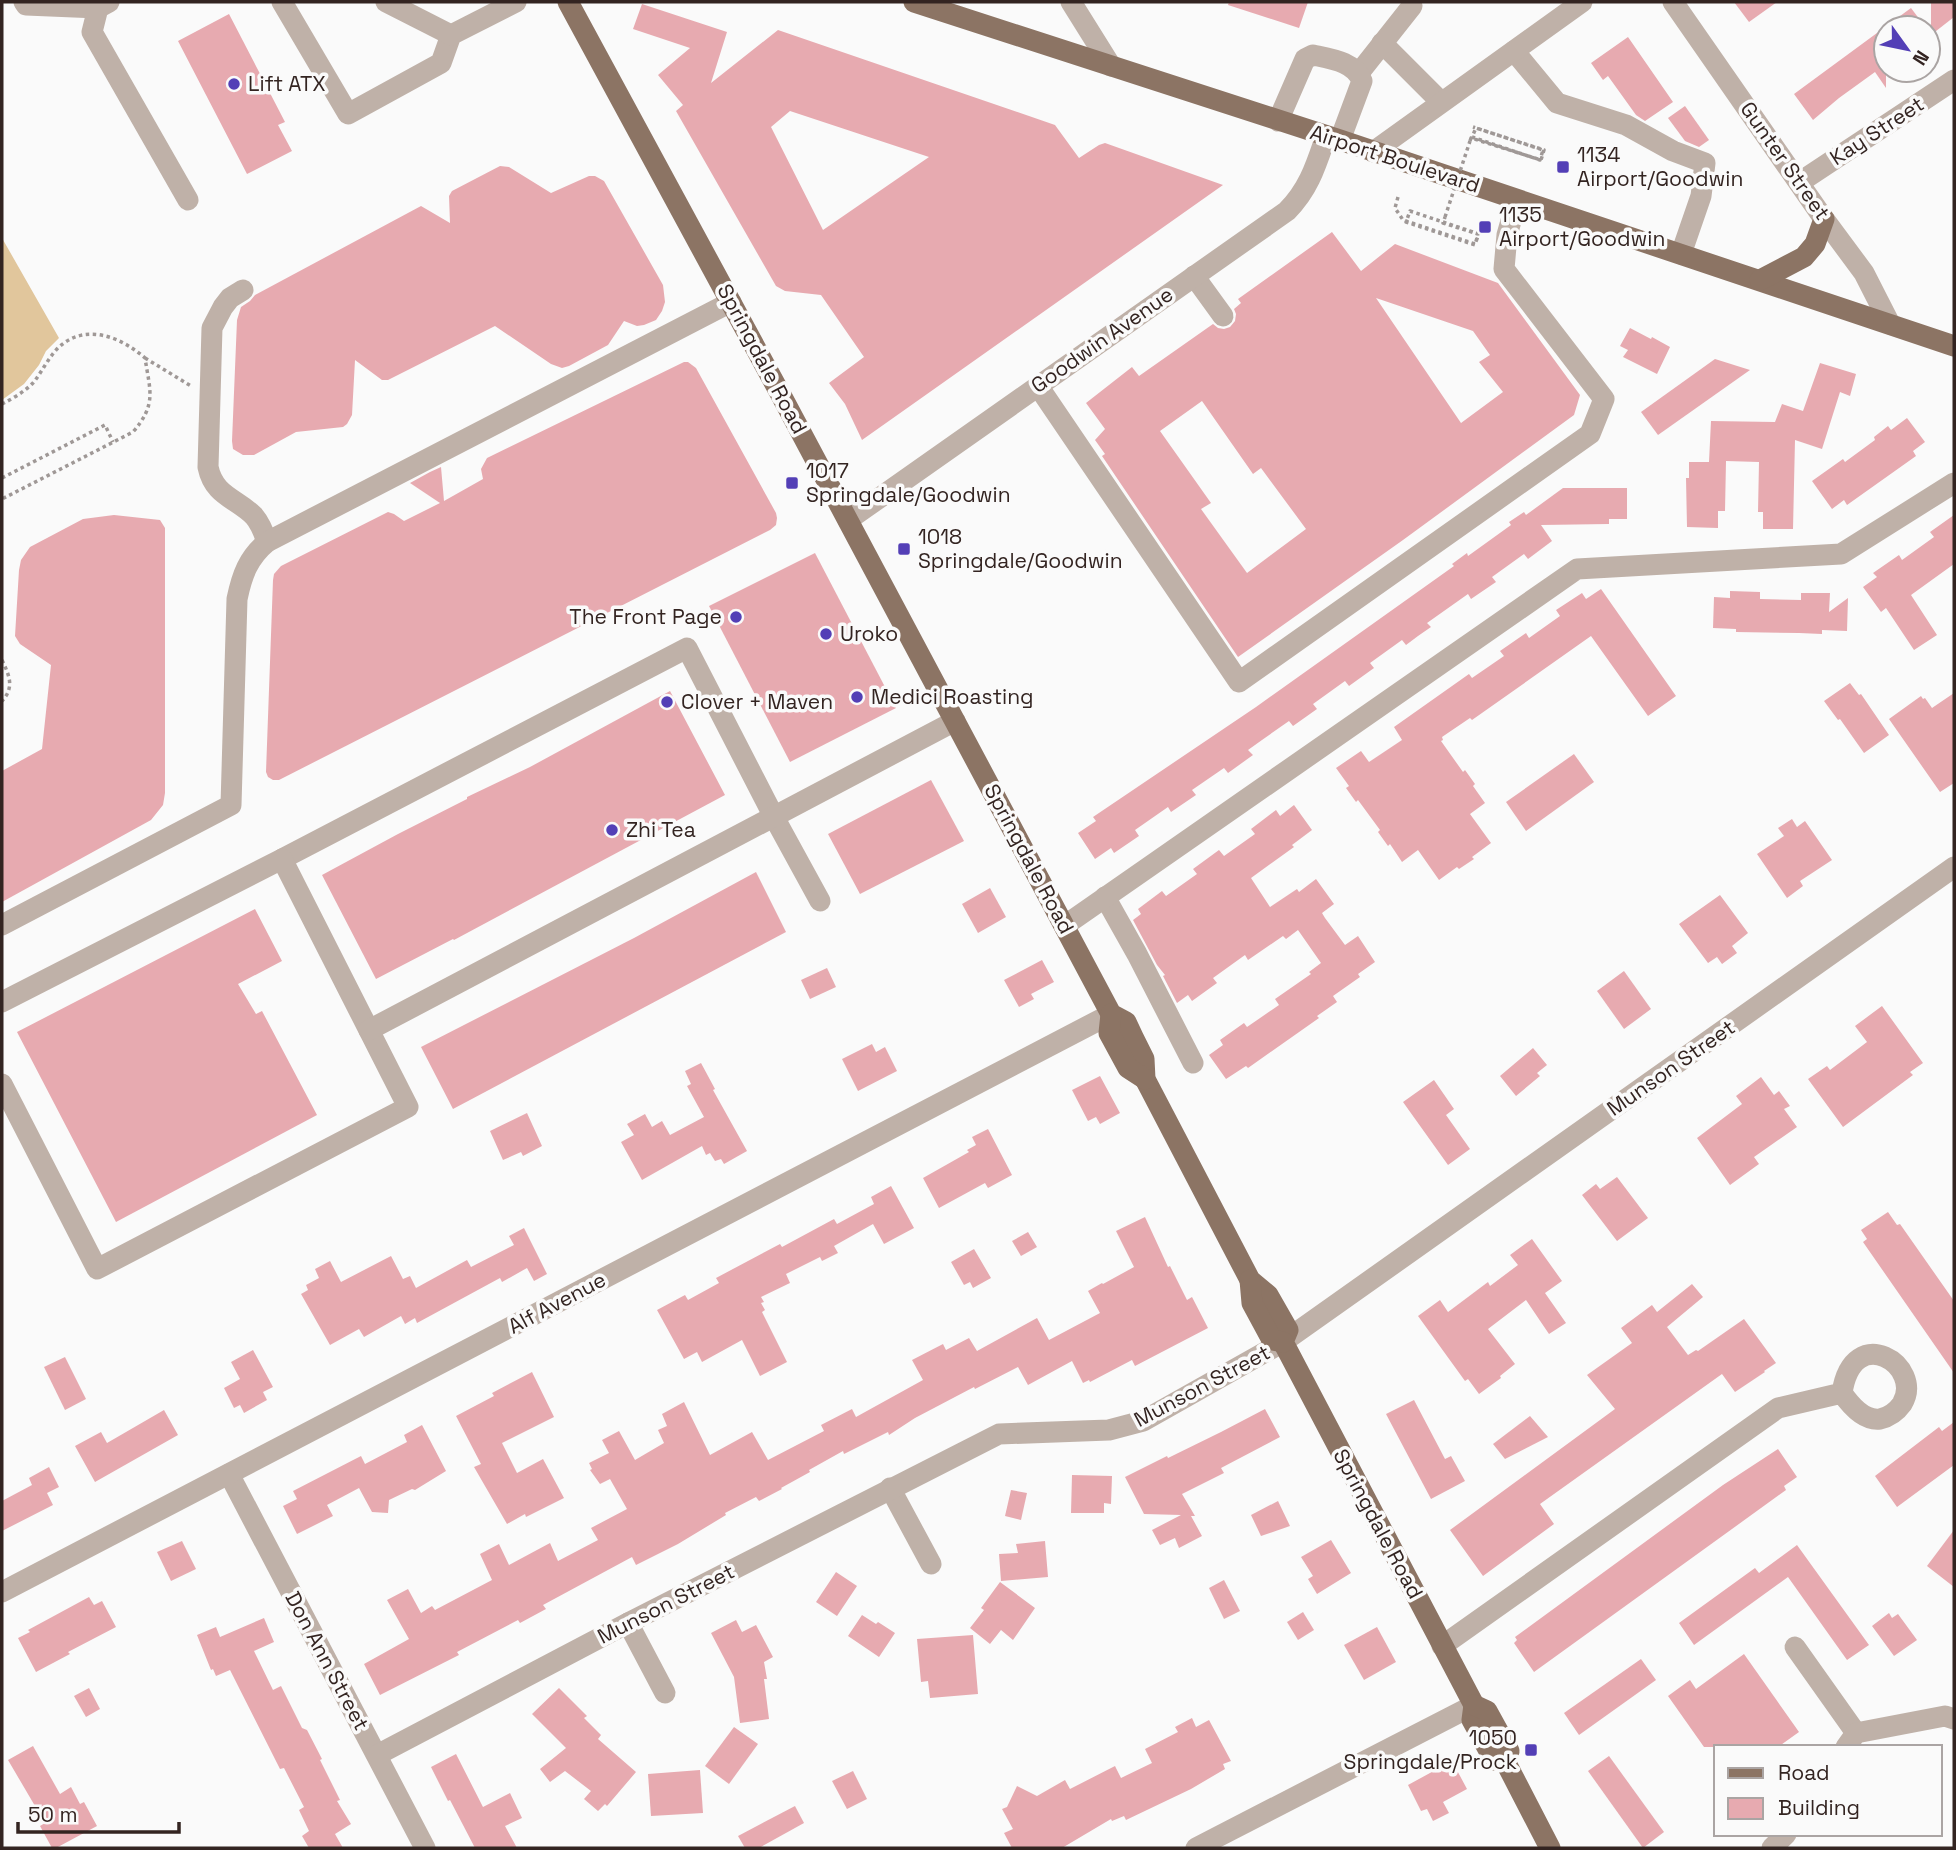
<svg xmlns="http://www.w3.org/2000/svg" width="1956" height="1850" font-family="'Space Grotesk',sans-serif">
<rect width="100%" height="100%" fill="#fafafa"/>
<path fill="#e1c69c" d="M2,238L59,338L46,351L39,365L24,384L2,400Z"/>
<g fill="#e7aab0" fill-rule="evenodd">
<path d="M1229,2H1308L1299,28L1228,5Z"/>
<path d="M1734,2H1777L1749,22Z"/>
<path d="M1931,2H1954V17L1931,35Z"/>
<path d="M642,4L727,32L711,83L778,30L1055,125L1079,158L1099,145L1105,143L1223,185L862,440L845,404L829,383L864,357L821,295L785,291L776,286L676,111L683,105L658,75L690,48L633,29ZM790,111L929,157L823,230L771,127Z"/>
<path d="M1911,8L1926,28H1886V88L1875,72L1839,98L1813,120L1794,94Z"/>
<path d="M229,14L285,122L278,125L292,151L247,174L178,41Z"/>
<path d="M1628,37L1673,102L1645,121L1636,115L1608,76L1603,80L1591,63Z"/>
<path d="M1685,106L1709,140L1699,147L1685,141L1668,118Z"/>
<path d="M500,166L509,167L551,193L589,176H595L604,181L663,285L665,302L662,311L656,320L644,325L637,326L624,321L608,345L569,366L562,368L551,364L495,326L388,380H382L355,360L352,415L347,424L343,427L296,432L254,455H243L233,449L232,441L237,320L241,307L250,301L255,295L421,206L450,223L449,196L452,191Z"/>
<path d="M1332,232L1361,271L1395,244L1498,283L1580,395L1574,415L1403,540L1238,657L1102,456L1105,454L1095,440L1105,429L1086,403L1132,367L1139,376L1213,324L1218,328L1224,329L1230,327L1235,321L1236,314L1234,309L1241,303L1238,299ZM1376,298L1473,331L1490,355L1479,362L1503,392L1461,423ZM1202,401L1253,474L1261,468L1306,529L1247,573L1201,509L1211,503L1160,431Z"/>
<path d="M1630,328L1651,339L1652,337L1670,347L1657,374L1623,357L1628,350L1620,346Z"/>
<path d="M1715,359L1750,370L1658,435L1641,412Z"/>
<path d="M684,362H688L696,368L776,513L777,518L776,525L770,530L279,780H273L268,777L266,772L273,580L274,574L281,566L388,512L394,514L404,521L440,503L410,483L430,472L441,467L444,501L483,479L481,469L487,458Z"/>
<path d="M1820,363L1856,374L1850,396L1840,392L1822,449L1795,440L1793,529H1763V512H1758L1759,462L1726,461L1725,511H1718V528L1687,527L1686,478H1689V462H1709L1711,421L1775,422L1782,404L1803,411Z"/>
<path d="M1907,418L1925,442L1913,451L1916,456L1847,505L1844,500L1832,509L1812,481L1843,459L1845,462L1875,440L1874,437L1888,426L1891,430Z"/>
<path d="M1563,488H1627V519H1609V524L1541,525L1552,541L1528,559L1524,554L1492,577L1496,582L1471,599L1468,594L1427,623L1431,627L1418,636L1406,645L1402,640L1370,663L1374,668L1349,686L1345,681L1313,704L1317,709L1293,726L1289,721L1262,740L1248,750L1253,755L1228,773L1224,768L1192,790L1196,795L1171,812L1168,807L1135,830L1139,836L1114,853L1111,848L1095,859L1078,833L1096,821L1093,817L1256,707L1454,566L1452,564L1467,553L1468,556L1511,525L1509,522L1524,512L1526,515Z"/>
<path d="M114,515L160,520L165,528V793L163,805L151,820L2,902V771L42,749L51,665L20,644L15,636L19,570L21,560L30,547L83,519Z"/>
<path d="M1954,515V564L1911,595L1937,635L1914,650L1886,608L1881,612L1863,587L1877,577L1873,573L1899,555L1902,560L1934,537L1930,532Z"/>
<path d="M815,553L896,708L790,762L709,606Z"/>
<path d="M1601,589L1676,696L1648,716L1591,636L1472,720L1470,718L1442,737L1443,740L1441,741L1463,772L1465,770L1475,784L1473,786L1485,803L1470,814L1491,843L1472,857L1474,859L1459,869L1457,867L1439,880L1418,850L1402,862L1390,844L1388,846L1378,832L1380,830L1358,800L1356,802L1346,788L1349,786L1336,768L1361,751L1369,762L1402,740L1394,727L1469,674L1472,678L1504,656L1500,651L1526,633L1529,638L1560,616L1556,610L1582,593L1586,599Z"/>
<path d="M1730,591L1760,592V599L1801,600V593H1830L1829,612L1848,598L1847,631L1822,630V634L1799,633L1736,632V629L1713,628L1714,597L1730,598Z"/>
<path d="M1850,683L1859,695L1861,694L1889,735L1864,753L1840,719L1838,720L1824,701Z"/>
<path d="M670,691L725,795L454,940L453,939L376,979L322,875L398,834L467,799V797L530,767Z"/>
<path d="M1954,693V783L1940,792L1889,719L1921,696L1923,699L1925,698L1932,708Z"/>
<path d="M1574,754L1594,782L1526,831L1506,802Z"/>
<path d="M931,780L964,841L860,894L828,834Z"/>
<path d="M1294,805L1312,830L1292,845L1294,847L1251,878L1270,907L1297,889L1299,892L1316,879L1334,904L1322,913L1325,918L1345,945L1358,936L1375,962L1358,974L1360,977L1333,996L1337,1002L1317,1016L1319,1018L1248,1068L1246,1066L1226,1079L1209,1055L1223,1045L1220,1040L1244,1023L1247,1027L1279,1005L1275,999L1311,974L1309,972L1321,963L1298,930L1286,939L1283,936L1248,960L1245,955L1213,978L1217,983L1192,1001L1188,995L1177,1003L1163,976L1165,975L1157,965L1133,920L1141,914L1138,909L1162,891L1166,896L1197,874L1193,869L1219,850L1224,856L1255,834L1251,829L1276,810L1280,816Z"/>
<path d="M1792,819L1797,827L1805,821L1832,860L1800,881L1803,886L1787,898L1757,854L1784,836L1778,828Z"/>
<path d="M756,872L786,932L453,1109L421,1047L634,938Z"/>
<path d="M990,888L1006,917L978,933L962,904Z"/>
<path d="M1720,895L1748,933L1732,946L1737,953L1722,964L1717,957L1708,963L1679,924Z"/>
<path d="M255,909L282,961L238,984L256,1014L262,1011L317,1115L116,1222L17,1032Z"/>
<path d="M1042,960L1054,982L1031,994L1034,999L1019,1007L1004,980Z"/>
<path d="M827,968L836,987L810,999L801,980Z"/>
<path d="M1624,971L1651,1009L1624,1029L1597,991Z"/>
<path d="M1882,1006L1923,1063L1910,1072L1913,1075L1843,1127L1808,1079L1827,1066L1830,1070L1867,1042L1855,1026Z"/>
<path d="M872,1044L876,1052L885,1047L897,1071L858,1091L842,1059Z"/>
<path d="M1533,1048L1547,1065L1537,1073L1540,1076L1516,1096L1500,1076Z"/>
<path d="M701,1063L715,1089L713,1090L747,1151L724,1164L721,1159L715,1161L710,1153L706,1155L702,1146L642,1180L621,1142L634,1135L627,1124L645,1114L652,1127L662,1121L670,1135L704,1117L687,1086L691,1084L685,1071Z"/>
<path d="M1100,1076L1120,1113L1100,1124L1096,1117L1088,1121L1072,1090Z"/>
<path d="M1761,1077L1774,1095L1779,1091L1790,1106L1784,1109L1797,1127L1754,1157L1759,1164L1730,1185L1697,1138L1742,1104L1736,1096Z"/>
<path d="M1434,1080L1454,1109L1446,1115L1470,1149L1448,1165L1403,1102Z"/>
<path d="M527,1113L542,1146L523,1156L521,1152L503,1160L490,1131Z"/>
<path d="M988,1129L1012,1175L988,1188L985,1183L939,1208L923,1178L969,1152L967,1150L976,1145L972,1137Z"/>
<path d="M1617,1177L1648,1218L1617,1241L1582,1195L1596,1184L1600,1189Z"/>
<path d="M891,1186L914,1228L884,1244L873,1224L834,1246L838,1253L822,1261L820,1257L786,1274L790,1283L761,1297L764,1302L761,1303L765,1310L762,1312L787,1362L760,1376L742,1340L702,1362L697,1352L684,1359L657,1310L685,1295L688,1300L719,1283L716,1278L780,1244L782,1247L834,1219L837,1224L874,1204L871,1197Z"/>
<path d="M1888,1212L1897,1225L1900,1224L1954,1301V1373L1863,1242L1867,1239L1861,1230Z"/>
<path d="M1145,1217L1168,1267L1170,1266L1187,1300L1192,1297L1208,1328L1135,1366L1132,1360L1090,1382L1089,1380L1083,1383L1072,1361L1028,1385L1018,1367L975,1389L974,1387L915,1418L889,1435L888,1432L844,1454L843,1451L809,1470L810,1472L781,1488L782,1489L759,1501L756,1497L725,1513L726,1515L678,1544L636,1565L632,1557L543,1605L546,1609L520,1623L518,1620L457,1652L459,1655L380,1695L364,1664L409,1639L387,1600L408,1589L421,1613L432,1606L435,1610L492,1580L480,1554L499,1544L509,1565L550,1543L558,1561L598,1540L591,1528L627,1509L610,1479L600,1484L590,1470L592,1469L589,1463L609,1453L602,1440L619,1431L635,1460L664,1443L658,1430L667,1426L662,1414L684,1402L710,1455L752,1432L768,1460L824,1431L821,1425L852,1409L856,1417L923,1380L912,1360L943,1344L946,1350L969,1338L977,1351L1037,1318L1049,1340L1100,1313L1088,1291L1102,1283L1103,1284L1134,1267L1116,1231Z"/>
<path d="M524,1228L547,1274L534,1281L527,1268L502,1282L500,1278L417,1323L415,1318L405,1324L401,1316L364,1337L359,1329L330,1345L301,1294L308,1290L306,1285L319,1278L315,1269L330,1261L341,1282L391,1256L403,1279L410,1276L416,1288L467,1260L471,1267L514,1245L509,1236Z"/>
<path d="M1028,1232L1037,1247L1021,1256L1012,1241Z"/>
<path d="M1532,1239L1562,1281L1545,1293L1566,1323L1549,1334L1526,1300L1488,1329L1515,1364L1500,1376L1501,1378L1479,1394L1468,1379L1465,1381L1418,1316L1440,1300L1448,1312L1488,1282L1490,1286L1518,1265L1510,1255Z"/>
<path d="M974,1249L991,1278L973,1288L970,1282L964,1285L951,1262Z"/>
<path d="M1692,1284L1703,1297L1667,1327L1688,1355L1696,1350L1698,1351L1744,1319L1776,1363L1764,1371L1765,1372L1735,1392L1722,1374L1540,1504L1554,1524L1483,1576L1450,1530L1615,1409L1587,1375L1632,1343L1621,1328L1652,1305L1657,1312Z"/>
<path d="M253,1350L273,1387L263,1392L267,1400L244,1413L240,1405L234,1408L224,1388L240,1379L231,1362Z"/>
<path d="M65,1357L86,1399L65,1410L44,1367Z"/>
<path d="M532,1372L554,1417L502,1443L517,1473L543,1459L564,1498L526,1517L525,1514L507,1524L474,1467L481,1464L456,1416L494,1396L492,1393Z"/>
<path d="M1414,1400L1445,1459L1451,1456L1465,1481L1431,1499L1386,1414Z"/>
<path d="M1265,1409L1280,1437L1221,1468L1224,1473L1182,1494L1195,1516H1191L1202,1536L1179,1548L1175,1538L1160,1545L1152,1530L1181,1515L1144,1514L1125,1477L1167,1456L1168,1458L1221,1432Z"/>
<path d="M164,1410L178,1435L95,1482L75,1446L101,1432L107,1443Z"/>
<path d="M1530,1416L1548,1437L1505,1459L1493,1444Z"/>
<path d="M1954,1422V1465L1897,1507L1875,1476L1939,1427L1942,1431Z"/>
<path d="M422,1425L446,1471L415,1490L412,1489L389,1500L388,1513L372,1512L359,1488L327,1505L333,1516L297,1534L283,1506L297,1499L293,1491L361,1456L365,1464L407,1442L404,1435Z"/>
<path d="M1778,1449L1797,1477L1784,1486L1786,1490L1534,1672L1514,1643L1517,1640L1515,1637L1723,1485Z"/>
<path d="M49,1467L59,1487L47,1493L53,1505L2,1531V1501L32,1485L29,1478Z"/>
<path d="M1072,1475L1112,1476L1111,1504L1104,1503V1513H1071Z"/>
<path d="M1011,1490L1027,1493L1021,1520L1005,1516Z"/>
<path d="M1278,1501L1290,1526L1261,1536L1251,1515Z"/>
<path d="M1954,1530V1587L1927,1566Z"/>
<path d="M1331,1540L1351,1573L1317,1594L1308,1579L1313,1576L1301,1557Z"/>
<path d="M182,1541L196,1569L171,1581L157,1552Z"/>
<path d="M1045,1541L1048,1577L1001,1581L999,1554L1018,1553L1016,1544Z"/>
<path d="M1797,1545L1869,1645L1847,1660L1788,1577L1694,1645L1679,1623L1755,1568L1759,1573Z"/>
<path d="M836,1572L857,1586L837,1616L816,1602Z"/>
<path d="M1224,1580L1240,1611L1224,1619L1209,1588Z"/>
<path d="M1000,1582L1035,1608L1013,1640L1001,1630L990,1644L970,1628L984,1610L981,1608Z"/>
<path d="M89,1597L94,1605L102,1601L116,1627L68,1652L70,1654L36,1672L18,1638L30,1632L28,1630Z"/>
<path d="M1303,1612L1314,1630L1298,1640L1287,1622Z"/>
<path d="M1889,1613L1892,1618L1898,1614L1917,1640L1894,1656L1872,1626Z"/>
<path d="M862,1615L876,1624L878,1622L895,1633L879,1657L848,1636Z"/>
<path d="M264,1618L274,1642L254,1651L273,1690L281,1686L302,1728L307,1730L322,1759L320,1760L340,1800L337,1801L351,1824L335,1834L343,1848H309L302,1836L309,1831L299,1810L304,1807L284,1768L280,1769L230,1670L216,1676L213,1669L211,1670L197,1635L216,1627L220,1637Z"/>
<path d="M736,1620L742,1632L756,1625L773,1657L764,1662L767,1679H764L769,1719L740,1723L734,1677L711,1633Z"/>
<path d="M1377,1627L1396,1662L1364,1680L1344,1645Z"/>
<path d="M973,1635L978,1694L930,1698L928,1681L921,1682L917,1639Z"/>
<path d="M1744,1654L1799,1732L1778,1747H1704L1668,1696L1690,1680L1696,1689Z"/>
<path d="M1641,1659L1656,1680L1579,1735L1564,1713Z"/>
<path d="M89,1688L100,1709L86,1717L74,1696Z"/>
<path d="M559,1688L587,1716L584,1718L601,1735L598,1739L636,1772L607,1806L605,1804L598,1811L584,1799L591,1791L565,1771L550,1782L540,1769L566,1748L532,1714Z"/>
<path d="M1192,1718L1196,1727L1209,1720L1231,1761L1223,1764L1225,1769L1191,1789L1126,1820L1124,1816L1112,1821L1111,1819L1062,1848H1012L1004,1833L1013,1829L1002,1809L1007,1807L1017,1786L1037,1796L1065,1780L1070,1789L1115,1766L1121,1778L1152,1763L1145,1749L1178,1732L1175,1727Z"/>
<path d="M734,1727L758,1744L729,1784L705,1766Z"/>
<path d="M33,1746L60,1794L71,1787L80,1804L84,1802L97,1826L56,1848H52L40,1826L45,1823L8,1760Z"/>
<path d="M456,1754L483,1807L510,1793L522,1818L505,1826L517,1848H475L450,1800L448,1801L431,1767Z"/>
<path d="M1609,1756L1664,1832L1643,1848L1588,1771Z"/>
<path d="M1452,1761L1467,1789L1443,1802L1449,1813L1433,1821L1427,1809L1421,1811L1408,1785Z"/>
<path d="M700,1770L703,1813L651,1816L648,1774Z"/>
<path d="M853,1771L867,1799L847,1809L832,1781Z"/>
<path d="M795,1806L804,1823L759,1848H745L738,1836Z"/>
</g>
<g fill="none" stroke-linecap="round" stroke-linejoin="round">
<g stroke="#9f9896" stroke-width="3.5" stroke-dasharray="3.5 3.5" stroke-linecap="butt">
<path d="M1470,141L1471,138L1541,160L1544,150L1476,128L1472,137L1540,160L1543,150L1473,127"/>
<path d="M1398,197L1395,208L1403,220L1475,244L1479,234L1410,211L1406,222L1475,245L1478,234L1443,223L1445,217"/>
<path d="M145,358L191,386"/>
<path d="M2,404C12,399 24,392 33,383C42,372 48,358 58,348C85,322 121,337 145,358C150,391 157,404 133,432L2,499"/>
<path d="M2,478L105,425L113,442"/>
<path d="M2,660C9,675 15,687 2,701"/>
</g>
<g stroke="#bfb1a8" stroke-width="21">
<path d="M24,2L26,5L98,8"/>
<path d="M109,2L98,8L92,32L188,200"/>
<path d="M282,2L348,114L441,63L451,35L516,2"/>
<path d="M386,2L451,35"/>
<path d="M1071,2L1111,66"/>
<path d="M1673,2L1824,219L1864,273L1890,324"/>
<path d="M1382,43L1441,102"/>
<path d="M1514,51L1557,103L1626,125L1673,151L1705,163L1701,196L1681,254"/>
<path d="M1359,73L1412,6"/>
<path d="M1278,121L1305,59L1313,55C1332,59 1355,62 1362,81L1340,140"/>
<path d="M1373,152L1582,2"/>
<path d="M1800,182L1954,80"/>
<path d="M1194,276L1223,316"/>
<path d="M243,290L230,298L223,307L212,328L208,467C214,496 236,498 254,516C260,523 264,533 267,542"/>
<path d="M1038,386L1239,682L1590,434L1604,399L1504,269L1507,235L1517,200"/>
<path d="M848,520L1287,211C1309,189 1316,165 1326,136"/>
<path d="M282,859L687,648L774,817L820,901"/>
<path d="M1105,897L1137,954L1193,1063"/>
<path d="M2,925L231,805L237,599C242,575 248,558 267,542L731,302"/>
<path d="M1064,926L1577,569L1841,554L1954,483"/>
<path d="M2,1002L282,859L408,1107L97,1269L2,1084"/>
<path d="M369,1030L955,721"/>
<path d="M229,1474L425,1848"/>
<path d="M890,1488L931,1564"/>
<path d="M2,1592L1111,1014"/>
<path d="M628,1623L665,1693"/>
<path d="M1442,1646L1778,1408L1842,1393C1851,1406 1864,1421 1880,1419C1889,1417 1897,1411 1902,1404C1925,1366 1853,1320 1842,1393"/>
<path d="M1795,1647L1856,1733"/>
<path d="M1846,1747L1856,1733L1945,1716L1954,1719"/>
<path d="M377,1755L628,1623L999,1434L1109,1430L1143,1421L1283,1342L1954,867"/>
<path d="M1196,1848L1474,1705"/>
<path d="M1772,1848L1786,1834"/>
</g>
<g stroke="#8c7464" stroke-width="21">
<path d="M568,2L781,395L1111,1014L1126,1022L1133,1037L1144,1059L1145,1079L1250,1280L1268,1295L1288,1330L1283,1342L1474,1705L1472,1720L1494,1760L1505,1761"/>
<path d="M914,2L1340,140L1954,346"/>
<path d="M1760,280L1804,257L1815,244L1824,219"/>
<path d="M1111,1014L1109,1033L1128,1068L1145,1079"/>
<path d="M1250,1280L1252,1303L1272,1340L1283,1342"/>
<path d="M1474,1705L1487,1711L1509,1751L1505,1761"/>
<path d="M1505,1761L1550,1848"/>
</g>
<path stroke="#9f9896" stroke-width="3.5" stroke-dasharray="3.5 3.5" stroke-linecap="butt" d="M1445,217L1470,141"/>
</g>
<g fill="#533fb6" stroke="#fafafa" stroke-width="2.5">
<circle cx="234" cy="84" r="7"/>
<rect x="1556" y="160" width="14" height="14" rx="3.5"/>
<rect x="1478" y="220" width="14" height="14" rx="3.5"/>
<rect x="785" y="476" width="14" height="14" rx="3.5"/>
<rect x="897" y="542" width="14" height="14" rx="3.5"/>
<circle cx="736" cy="617" r="7"/>
<circle cx="826" cy="634" r="7"/>
<circle cx="857" cy="697" r="7"/>
<circle cx="667" cy="702" r="7"/>
<circle cx="612" cy="830" r="7"/>
<rect x="1524" y="1743" width="14" height="14" rx="3.5"/>
</g>
<g text-anchor="middle" stroke-width="7" stroke-linejoin="round" paint-order="stroke">
<g font-size="21" fill="#332421" stroke="#fafafa" text-anchor="start">
<text x="248" y="91">Lift ATX</text>
<text x="1577" y="162">1134<tspan x="1577" dy="24">Airport/Goodwin</tspan></text>
<text x="1499" y="222">1135<tspan x="1499" dy="24">Airport/Goodwin</tspan></text>
<text x="806" y="478">1017<tspan x="806" dy="24">Springdale/Goodwin</tspan></text>
<text x="918" y="544">1018<tspan x="918" dy="24">Springdale/Goodwin</tspan></text>
<text x="722" y="624" text-anchor="end">The Front Page</text>
<text x="840" y="641">Uroko</text>
<text x="871" y="704">Medici Roasting</text>
<text x="681" y="709">Clover + Maven</text>
<text x="626" y="837">Zhi Tea</text>
<text x="1517" y="1745" text-anchor="end">1050<tspan x="1517" dy="24">Springdale/Prock</tspan></text>
</g>
<g font-size="21" fill="#332421" stroke="#fafafa">
<text transform="translate(1877 131) rotate(-33)" y="7">Kay Street</text>
<text transform="translate(1395 159) rotate(18)" y="7">Airport Boulevard</text>
<text transform="translate(1785 161) rotate(55)" y="7">Gunter Street</text>
<text transform="translate(1102 340) rotate(-35)" y="7">Goodwin Avenue</text>
<text transform="translate(762 359) rotate(62)" y="7">Springdale Road</text>
<text transform="translate(1029 859) rotate(62)" y="7">Springdale Road</text>
<text transform="translate(1671 1068) rotate(-35)" y="7">Munson Street</text>
<text transform="translate(557 1303) rotate(-28)" y="7">Alf Avenue</text>
<text transform="translate(1202 1386) rotate(-28)" y="7">Munson Street</text>
<text transform="translate(1378 1524) rotate(62)" y="7">Springdale Road</text>
<text transform="translate(666 1604) rotate(-27)" y="7">Munson Street</text>
<text transform="translate(327 1661) rotate(62)" y="7">Don Ann Street</text>
</g>
</g>
<rect width="1956" height="1850" fill="none" stroke="#332421" stroke-width="7"/>
<rect x="1714" y="1745" width="228" height="91" fill="#fafafa" stroke="#aaa4a3" stroke-width="2"/>
<rect x="1728" y="1768" width="35" height="10" fill="#8c7464" stroke="#aaa4a3" stroke-width="2"/>
<text x="1778" y="1780" font-size="21" fill="#332421">Road</text>
<rect x="1728" y="1798" width="35" height="21" fill="#e7aab0" stroke="#aaa4a3" stroke-width="2"/>
<text x="1778" y="1815" font-size="21" fill="#332421">Building</text>
<g transform="translate(1907 49) rotate(123)"><circle r="33" fill="#fafafa" stroke="#aaa4a3" stroke-width="2"/>
<path d="M0-5L12 26L0 18L-12 26Z" fill="#533fb6"/>
<text y="-10" font-size="19" font-weight="bold" text-anchor="middle" fill="#332421">N</text>
</g>
<path d="M18 1822v10h161v-10" fill="none" stroke="#332421" stroke-width="3.5"/>
<text x="28" y="1822" font-size="21" fill="#332421" stroke="#fafafa" stroke-width="5" paint-order="stroke">50 m</text>
</svg>
